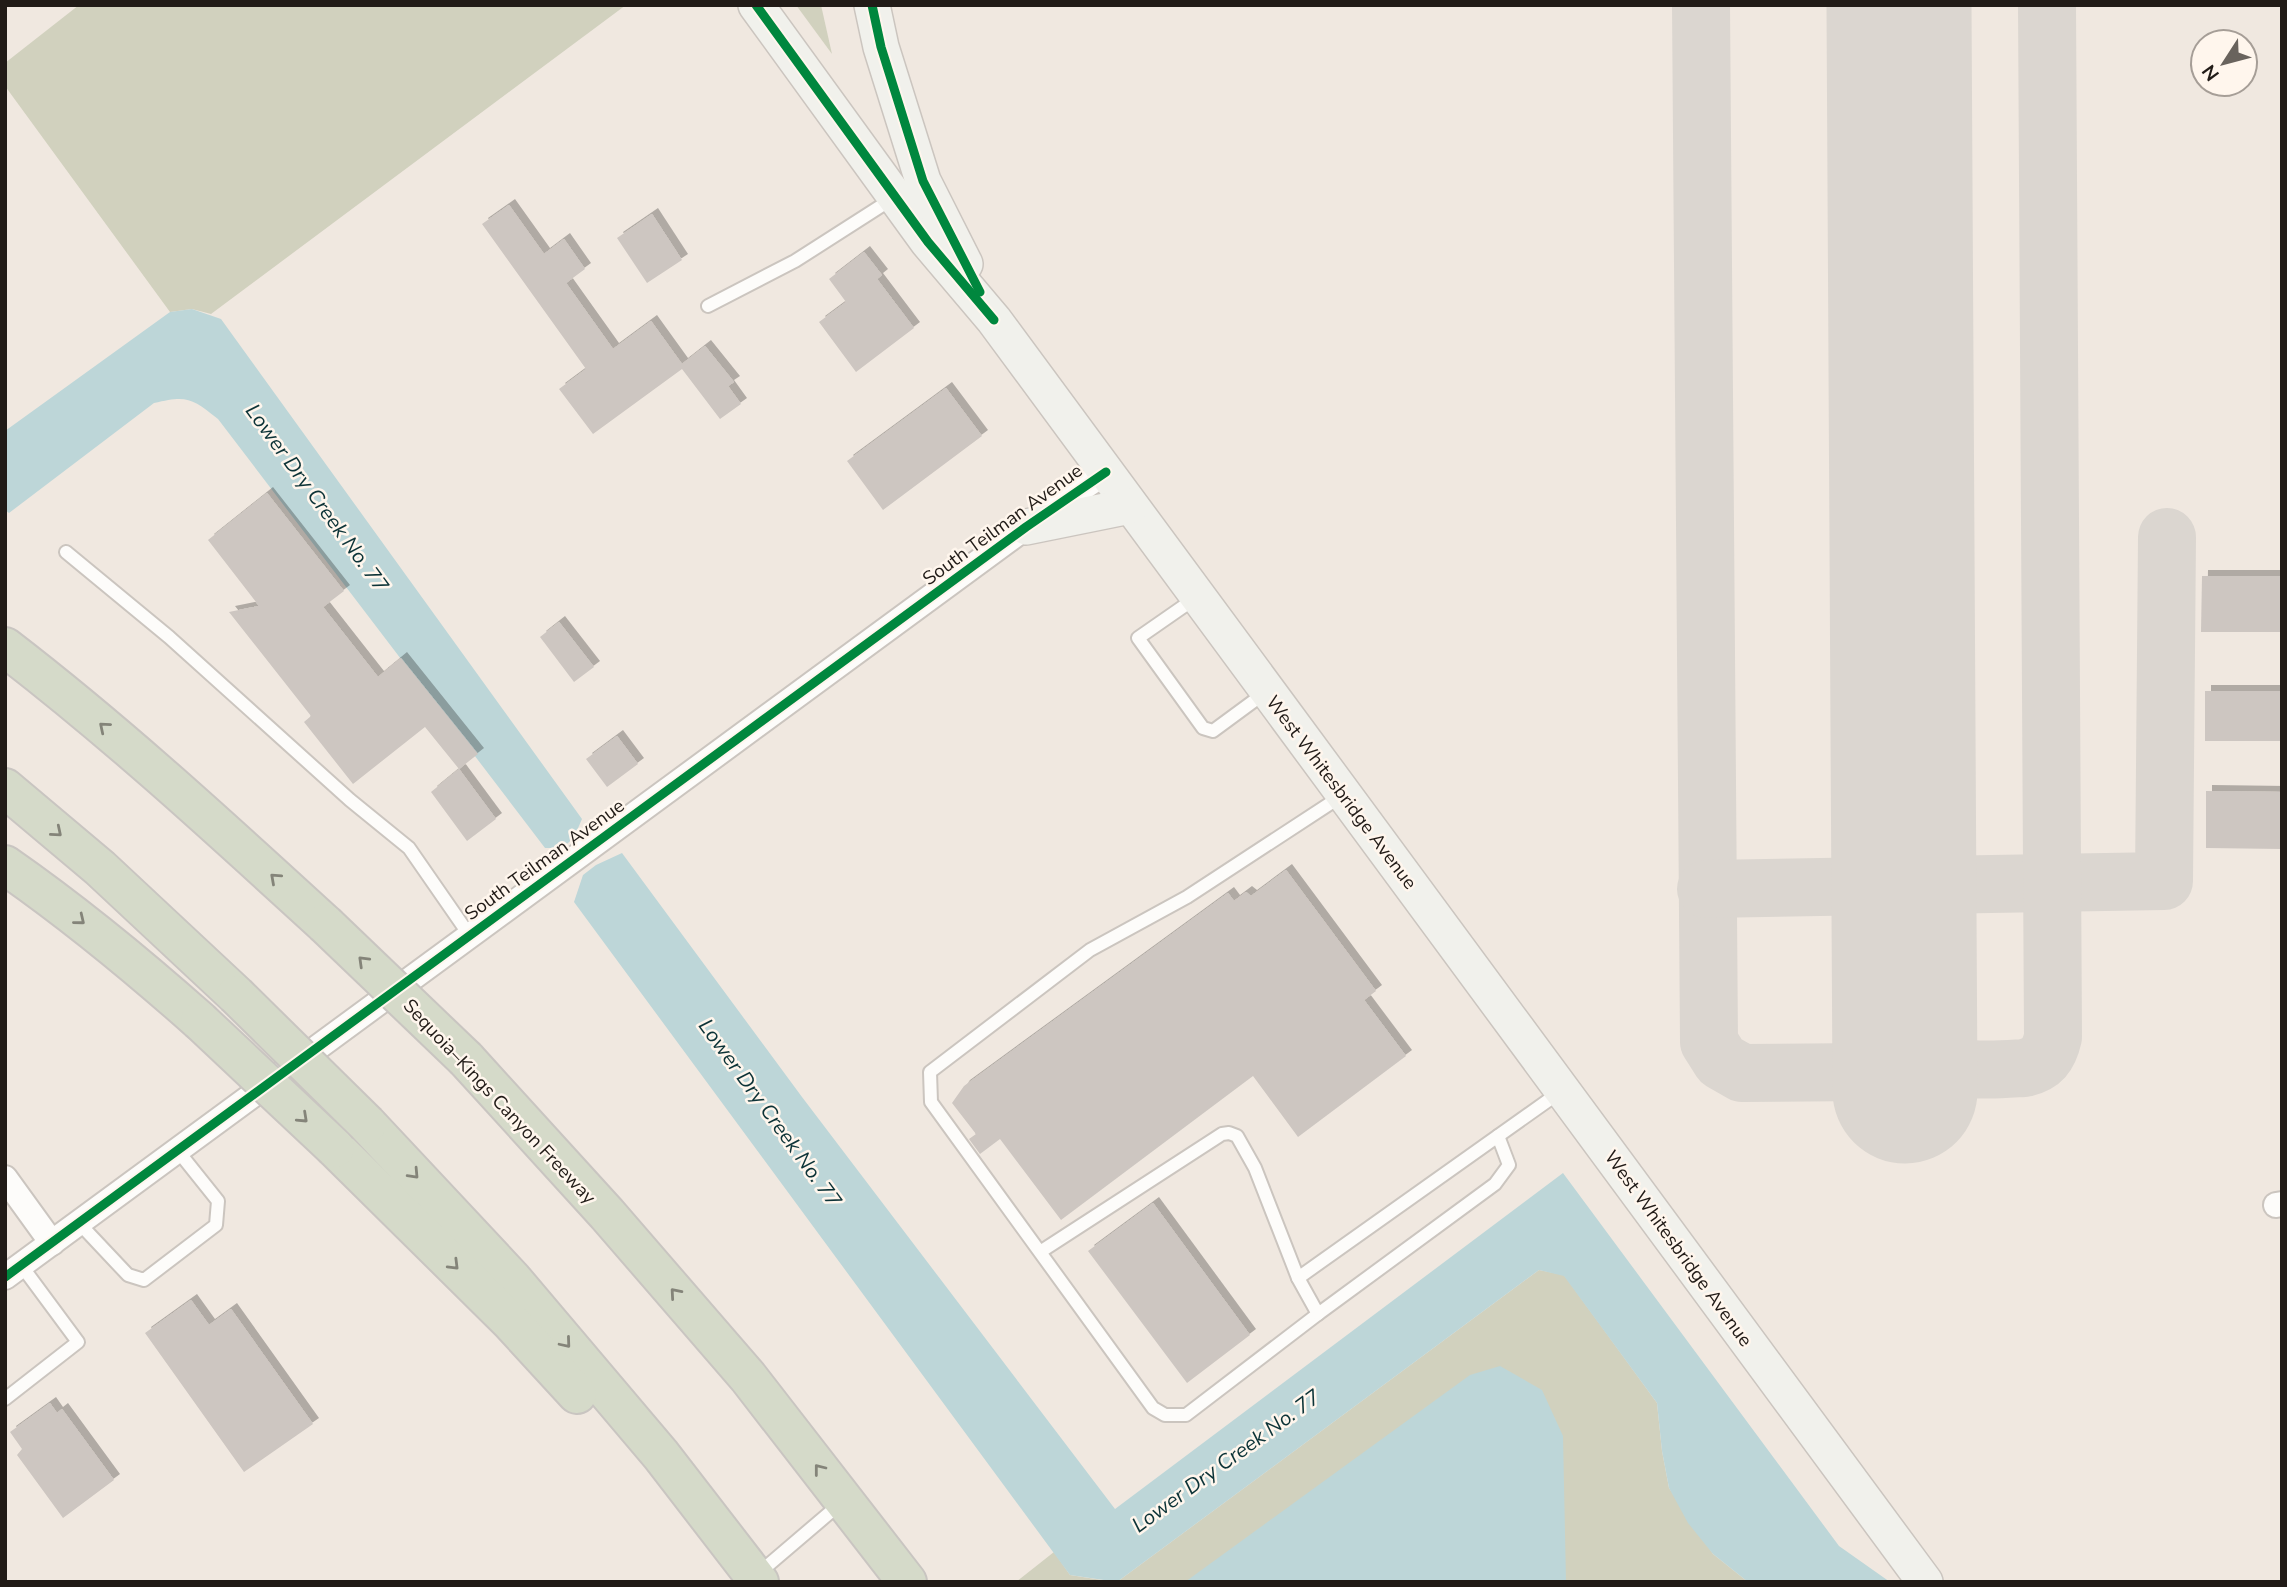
<svg xmlns="http://www.w3.org/2000/svg" width="2287" height="1587" font-family="'Nunito Sans',sans-serif">
<defs>
<filter id="shadow"><feDropShadow dx="6" dy="-6" stdDeviation="0" flood-color="#0004"/></filter>
</defs>
<rect width="100%" height="100%" fill="#f0e8e0"/>
<g fill="#d1d1be">
<path d="M79,5H626L211,314L192,309L170,312L5,86V63Z"/>
<path d="M796,5H821L832,54Z"/>
<path d="M1539,1270L1564,1275L1657,1403L1662,1451L1669,1488L1713,1554L1748,1582H1117Z"/>
<path d="M1054,1552L1070,1575L1114,1582H1016Z"/>
</g>
<g fill="#bdd6d8">
<path d="M192,309L221,319L582,819C573,840 570,849 545,848L218,419C192,398 187,395 154,403L9,513L5,510V431L170,312Z"/>
<path d="M622,853L802,1097L1115,1509L1563,1173L1839,1546L1890,1582H1748L1713,1554L1688,1523L1669,1488L1662,1451L1657,1403L1564,1276L1539,1270L1117,1582L1070,1575L574,902L583,875L596,865Z"/>
<path d="M1500,1366L1542,1390L1563,1436L1566,1582H1185L1470,1375Z"/>
</g>
<g fill="none" stroke-linecap="round" stroke-linejoin="round">
<g stroke="#dbd6d0" stroke-width="58">
<path d="M1701,5L1709,1042L1721,1061L1742,1073L1867,1072C1902,1059 1901,1034 1904,1002"/>
<path d="M1706,889L2164,881L2167,537"/>
<path d="M1904,1002C1907,1013 1908,1028 1914,1039C1932,1076 1989,1070 2024,1068C2042,1064 2049,1055 2053,1037L2047,5"/>
</g>
<path stroke="#dbd6d0" stroke-width="145" d="M1899,5L1905,1091"/>
</g>
<g fill="#cdc6c1" filter="url(#shadow)">
<path d="M509,205L544,254L564,239L585,269L566,283L613,349L651,321L682,364L705,346L734,382L728,386L741,404L720,419L682,369L593,434L559,389L586,369L482,224Z"/>
<path d="M652,214L682,260L647,283L617,238Z"/>
<path d="M864,252L882,275L877,279L914,328L856,372L819,322L846,302L829,279Z"/>
<path d="M946,388L982,436L883,510L847,461Z"/>
<path d="M267,493L344,591L323,607L378,677L401,658L478,754L459,769L425,727L353,784L304,722L311,716L229,612L259,606L208,540Z"/>
<path d="M2202,576H2282V632H2201Z"/>
<path d="M559,622L594,667L574,682L540,637Z"/>
<rect x="2205" y="691" width="77" height="50"/>
<path d="M617,736L638,764L607,787L586,759Z"/>
<path d="M459,769L496,819L467,841L431,792Z"/>
<path d="M2206,791L2282,792V849L2206,848Z"/>
<path d="M1286,870L1376,991L1364,1000L1406,1056L1298,1137L1253,1076L1061,1220L1000,1139L980,1154L969,1139L976,1134L952,1103L964,1086L1228,893L1234,901L1246,892L1251,896Z"/>
<path d="M1153,1203L1250,1335L1187,1383L1088,1251Z"/>
<path d="M191,1300L209,1325L231,1309L313,1424L244,1472L145,1333Z"/>
<path d="M50,1403L57,1413L62,1409L114,1480L63,1518L17,1455L22,1449L10,1432Z"/>
</g>
<g fill="none" stroke-linecap="round" stroke-linejoin="round">
<g stroke="#cbc5bf" stroke-width="16">
<g id="service">
<path d="M708,306L795,261L895,197"/>
<path d="M66,552L169,637L350,800L409,848L470,936"/>
<path d="M1197,597L1138,638L1203,728L1213,731L1266,692"/>
<path d="M79,1223L128,1275L144,1280L216,1225L218,1201L178,1151"/>
<path d="M1040,1252L1222,1134L1229,1133L1237,1136L1255,1168L1298,1278L1318,1314L1186,1415H1165L1153,1408L931,1102L930,1072L1090,950L1187,897L1343,795"/>
<path d="M1298,1278L1560,1092"/>
<path d="M1318,1314L1495,1184L1509,1165L1498,1136"/>
<path d="M5,1399L78,1342L21,1265"/>
<path d="M759,1573L841,1503"/>
</g>
</g>
<g stroke="#cbc5bf" stroke-width="28">
<g id="minor">
<path d="M5,1178L52,1243"/>
<path d="M2276,1205L2282,1204"/>
<path d="M5,1277L1026,527L1106,472"/>
</g>
</g>
<g stroke="#cbc5bf" stroke-width="38">
<g id="secondary">
<path d="M756,5L928,242L994,320L1925,1582"/>
<path d="M872,5L881,47L923,181L965,264"/>
<path d="M1026,527L1130,506"/>
</g>
</g>
<g stroke="#c9c5c1" stroke-width="42">
<g id="motorway">
<path d="M5,647C117,733 221,829 325,924"/>
<path d="M5,788L100,868L236,995"/>
<path d="M5,865C74,913 137,965 200,1021"/>
<path d="M466,1059L607,1214L748,1377L907,1582"/>
<path d="M367,1124L512,1279L661,1455L759,1582"/>
<path d="M335,1148L510,1321L577,1394"/>
</g>
</g>
<use href="#service" stroke="#fdfcfa" stroke-width="12"/>
<use href="#minor" stroke="#fdfcfa" stroke-width="24"/>
<use href="#secondary" stroke="#f1f1ec" stroke-width="35"/>
<use href="#motorway" stroke="#d5dac9" stroke-width="38"/>
<g stroke="#c9c5c1" stroke-width="42" stroke-linecap="butt">
<g id="motorway-bridge">
<path d="M325,924L466,1059"/>
<path d="M236,995L367,1124"/>
<path d="M200,1021L335,1148"/>
</g>
</g>
<use href="#motorway-bridge" stroke="#d5dac9" stroke-width="38"/>
<g stroke="#fff6ed" stroke-width="13">
<g id="cycleway">
<path d="M756,5L928,242L994,320"/>
<path d="M872,5L881,47L923,181L980,292"/>
<path d="M5,1277L1026,527L1106,472"/>
</g>
</g>
<use href="#cycleway" stroke="#00873e" stroke-width="9"/>
</g>
<defs><path id="oneway-chevron" d="M-2-3.5L2.5 0L-2 3.5" fill="none" stroke-width="1.6" stroke-linecap="round" stroke-linejoin="round" transform="scale(1.75)"/></defs>
<g stroke="#848479">
<use href="#oneway-chevron" transform="translate(104 727) rotate(-140)"/>
<use href="#oneway-chevron" transform="translate(57 832) rotate(40)"/>
<use href="#oneway-chevron" transform="translate(275 878) rotate(-138)"/>
<use href="#oneway-chevron" transform="translate(80 920) rotate(39)"/>
<use href="#oneway-chevron" transform="translate(363 961) rotate(-136)"/>
<use href="#oneway-chevron" transform="translate(303 1118) rotate(43)"/>
<use href="#oneway-chevron" transform="translate(414 1174) rotate(47)"/>
<use href="#oneway-chevron" transform="translate(454 1265) rotate(45)"/>
<use href="#oneway-chevron" transform="translate(675 1293) rotate(-131)"/>
<use href="#oneway-chevron" transform="translate(566 1343) rotate(50)"/>
<use href="#oneway-chevron" transform="translate(819 1469) rotate(-128)"/>
</g>
<g text-anchor="middle" stroke-width="5" stroke-linejoin="round" paint-order="stroke">
<g font-size="19" fill="#211b17" stroke="#fff6ed">
<text transform="translate(1002 524) rotate(-36)" y="7">South Teilman Avenue</text>
<text transform="translate(1342 792) rotate(53)" y="7">West Whitesbridge Avenue</text>
<text transform="translate(544 859) rotate(-36)" y="7">South Teilman Avenue</text>
<text transform="translate(500 1101) rotate(47)" y="7">Sequoia–Kings Canyon Freeway</text>
<text transform="translate(1679 1248) rotate(54)" y="7">West Whitesbridge Avenue</text>
</g>
<g font-size="21" font-style="italic" fill="#0c3337" stroke="#fff6ed">
<text transform="translate(317 498) rotate(54)" y="7">Lower Dry Creek No. 77</text>
<text transform="translate(770 1113) rotate(54)" y="7">Lower Dry Creek No. 77</text>
<text transform="translate(1226 1461) rotate(-36)" y="7">Lower Dry Creek No. 77</text>
</g>
</g>
<rect width="2287" height="1587" fill="none" stroke="#211b17" stroke-width="14"/>
<g transform="translate(2224 63) rotate(234)"><circle r="33" fill="#fff6ed" stroke="#a69e97" stroke-width="2"/>
<path d="M0-5L12 26L0 18L-12 26Z" fill="#69635d"/>
<text y="-10" font-size="19" font-weight="bold" text-anchor="middle" fill="#211b17">N</text>
</g>
</svg>
